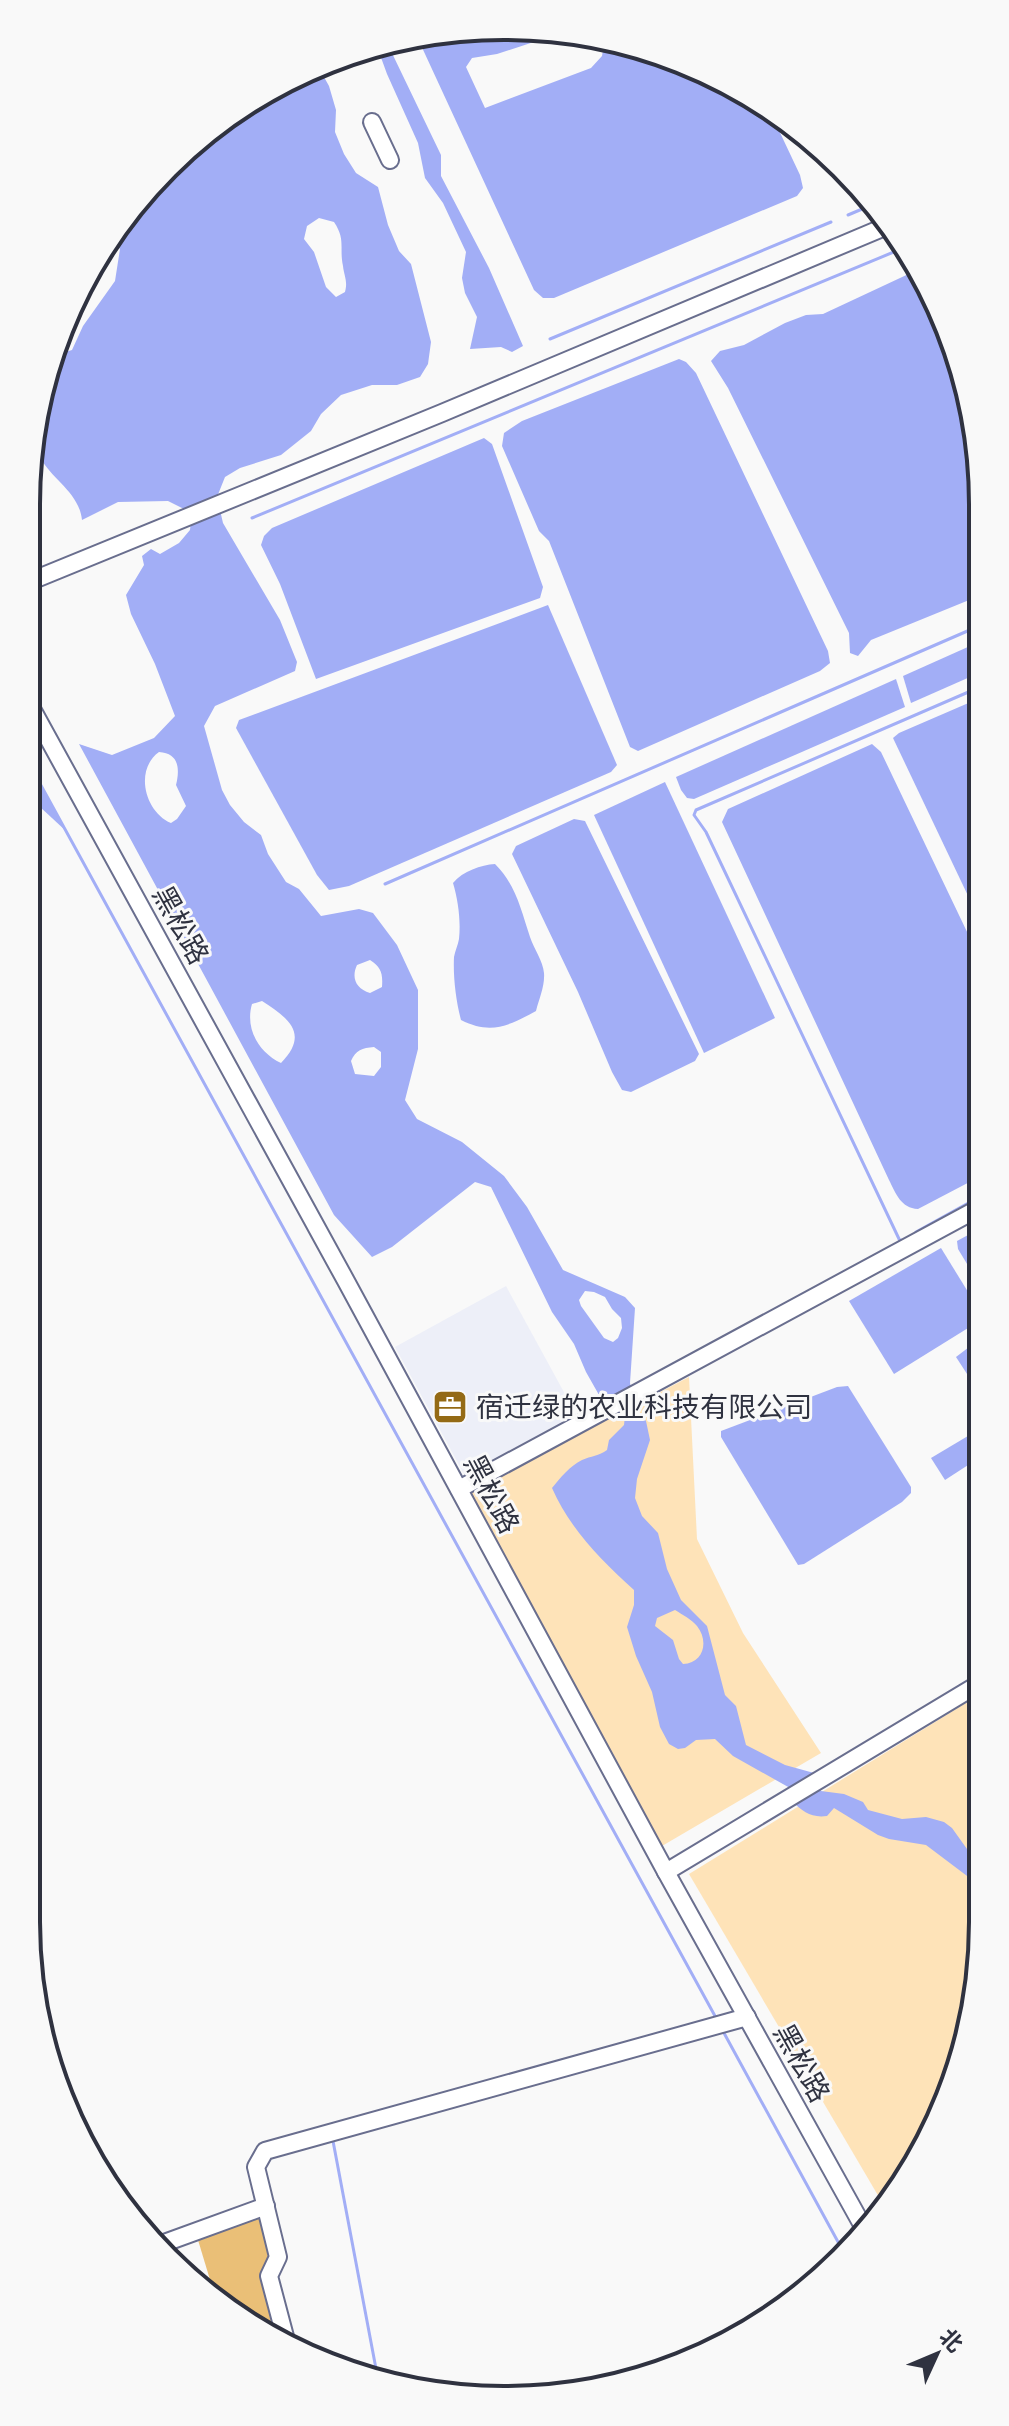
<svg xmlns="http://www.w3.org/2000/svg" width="1009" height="2426" font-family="'Fira Sans Condensed','Noto Sans SC',sans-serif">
<rect width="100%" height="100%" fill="#f9f9f9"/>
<path fill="#edeff8" d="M506,1286L577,1416L465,1476L395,1347Z"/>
<g fill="#fee3b8">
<path d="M689,1377L697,1539L743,1633L821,1753L662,1846L470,1497L474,1489Z"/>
<path d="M982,1693L983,1921L958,2075L886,2209L689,1874Z"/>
</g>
<path fill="#eabf77" d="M259,2215L270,2256L280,2341L266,2336L214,2293L198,2240Z"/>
<g fill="#a2aef6" fill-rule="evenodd">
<path d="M473,27L549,37L497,54L472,58L466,67L485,108L591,68L602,56L604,44L658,51L767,105L800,175L803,188L797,196L554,298H543L534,290L419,41Z"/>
<path d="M390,49L441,155V176L489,268L523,346L512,352L501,347L470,349L477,317L465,293L462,278L466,252L443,203L425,178L418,143L387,74L379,52Z"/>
<path d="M319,68L329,86L336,110L335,132L344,154L356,173L378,187L388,225L399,251L411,264L431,342L428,364L420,377L397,385H372L341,395L321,414L311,431L281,455L240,468L225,477L217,497L223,523L280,620L297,662L295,671L215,706L204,726L222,790L230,805L244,822L261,835L268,854L286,882L299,889L321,916L359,909L373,913L397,945L418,990V1049L405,1100L417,1119L462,1142L504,1176L527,1207L563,1270L625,1297L635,1308L630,1383L636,1410L646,1421L650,1440L637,1479L635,1498L642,1516L658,1533L667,1569L681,1600L707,1626L725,1695L736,1706L746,1745L785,1765L814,1773L790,1788L733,1756L715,1739L696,1740L685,1748L678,1749L669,1744L660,1727L652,1692L636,1656L627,1627L634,1605V1590C601,1560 570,1529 552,1488C560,1478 570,1466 582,1460C591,1456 599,1456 607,1450L609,1440L624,1425L625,1416L613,1402H603L586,1372L574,1344L552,1312L491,1187L475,1182L392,1247L372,1257L334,1215L79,744L112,755L154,738L175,716L155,664L131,614L126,595L144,565L142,556L151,549L160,554L179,543L190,530L191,521L184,509L168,501L118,502L82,520C79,492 52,480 40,457C31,439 47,374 51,351L53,348L62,353L72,350L83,326L115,281L120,249L114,242L144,189L292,76ZM319,218L334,222C346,240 339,247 343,266C344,276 348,281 345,292L336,297L326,287L314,252L304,239L307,226ZM159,752C179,753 180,769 176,785L186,806L177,819L171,823C145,812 134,770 159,752ZM370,960C381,967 383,973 382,987L370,993C356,989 351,978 357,965ZM262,1001C290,1019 309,1034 281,1063C258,1052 245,1028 252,1004ZM374,1047L381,1052V1067L374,1076L355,1074L351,1061C356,1050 362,1048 374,1047ZM585,1291L594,1292L605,1297L612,1309L621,1318L622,1328L618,1338L613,1342L604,1338L581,1306L579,1300ZM675,1610C683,1615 691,1619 697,1626C709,1641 704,1663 683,1664L679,1659L673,1640L655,1626L657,1618Z"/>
<path d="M915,271L946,321L979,442V596L871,640L858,656L850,653L849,633L728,388L711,361L720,351L744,345L785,323L806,315L823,314Z"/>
<path d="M679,359L686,362L696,373L828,651L830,663L820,671L638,751L630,747L549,541L539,531L502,446L504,433L522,421Z"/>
<path d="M484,438L492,444L543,587L540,598L316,679L280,584L261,545L264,536L272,528Z"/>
<path d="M548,605L617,765L611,772L349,886L329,890L317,875L236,728L239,720Z"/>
<path d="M979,642V673L911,703L903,676Z"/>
<path d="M896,679L905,707L694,799L687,798L681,790L676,777Z"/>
<path d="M980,698V921L893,738L899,733Z"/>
<path d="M872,744L881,752L980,959L981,1176L918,1209C901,1208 896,1194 889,1180L722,822L728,809Z"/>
<path d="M26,758L66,831L39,806L26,790Z"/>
<path d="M665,782L775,1018L704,1053L594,815Z"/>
<path d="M574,819L585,821L699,1054L695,1061L631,1092L622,1090L612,1072L578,992L512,854L516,846Z"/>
<path d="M495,864C516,885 521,910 530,937C534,949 543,961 544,973C545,986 539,999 536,1011C508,1026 491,1035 461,1020C456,1001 453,977 454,957C455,951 458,945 459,939C461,920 458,900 453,883C463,871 481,865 495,864Z"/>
<path d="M981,1228V1287L958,1249L957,1241Z"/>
<path d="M941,1248L981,1313V1320L894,1374L849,1301Z"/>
<path d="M981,1338L982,1397L956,1357Z"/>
<path d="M848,1386L911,1487V1493L902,1502L804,1564L798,1565L721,1437V1431L837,1387Z"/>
<path d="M978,1430L982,1435V1456L945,1480L931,1458Z"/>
<path d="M814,1787L821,1791L844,1794L863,1802L868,1810L902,1819L926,1817L944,1822L952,1828L967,1849L983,1859V1888L926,1845L889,1839L878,1835L834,1808L827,1816C811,1818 803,1812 792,1801Z"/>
</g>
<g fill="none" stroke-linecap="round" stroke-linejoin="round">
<g stroke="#a2aef6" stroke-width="3">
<path d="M848,215L874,204"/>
<path d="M550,339L831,222"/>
<path d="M252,518L901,249"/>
<path d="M26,758L715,2016"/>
<path d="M385,884L979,626"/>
<path d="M916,1232L981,1196"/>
<path d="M901,1240L900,1241L706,832L694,815L696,810L980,687"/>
<path d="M724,2033L843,2251"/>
<path d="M333,2141L377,2374"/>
</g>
<g stroke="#696e8e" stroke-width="20">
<g id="minor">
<path d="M372,122L390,160"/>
<path d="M26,583L442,413L887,226"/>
<path d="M26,698L346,1281L666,1872L865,2230"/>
<path d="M459,1489L981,1207"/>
<path d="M666,1872L982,1682"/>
<path d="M156,2246L266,2206"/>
<path d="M287,2344L269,2276L278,2257L256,2167L265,2151L747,2017"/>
</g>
</g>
<use href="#minor" stroke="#fff" stroke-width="16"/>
</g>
<defs>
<g id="office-square" transform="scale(1.8)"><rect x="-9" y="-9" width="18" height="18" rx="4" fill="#946a15" stroke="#f9f9f9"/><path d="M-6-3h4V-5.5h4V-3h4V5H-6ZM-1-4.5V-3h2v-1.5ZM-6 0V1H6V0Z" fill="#fff"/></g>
</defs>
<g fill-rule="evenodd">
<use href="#office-square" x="450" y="1407"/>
</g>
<g text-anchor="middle" stroke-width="6" stroke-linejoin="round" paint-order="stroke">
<g font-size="28" fill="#2f3240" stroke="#f9f9f9">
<text transform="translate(181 925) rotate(61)" y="10">黑松路</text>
<text transform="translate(492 1494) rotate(62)" y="10">黑松路</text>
<text transform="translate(802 2063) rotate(61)" y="10">黑松路</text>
</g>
<g font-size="28" fill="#2f3240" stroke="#f9f9f9" text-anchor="start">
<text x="476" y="1417">宿迁绿的农业科技有限公司</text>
</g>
</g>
<path d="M0 0H1009V2426H0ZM504 40H505A464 464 0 0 1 969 504V1922A464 464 0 0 1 505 2386H504A464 464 0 0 1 40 1922V504A464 464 0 0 1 504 40Z" fill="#f9f9f9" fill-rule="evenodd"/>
<path fill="none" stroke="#2f3240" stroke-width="4" d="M504 40H505A464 464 0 0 1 969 504V1922A464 464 0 0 1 505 2386H504A464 464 0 0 1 40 1922V504A464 464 0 0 1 504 40Z"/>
<g transform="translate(937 2354) rotate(46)" stroke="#f9f9f9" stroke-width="6" paint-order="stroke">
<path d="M0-6L14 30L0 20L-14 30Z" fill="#2f3240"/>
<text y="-12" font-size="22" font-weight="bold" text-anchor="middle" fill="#2f3240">北</text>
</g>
</svg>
